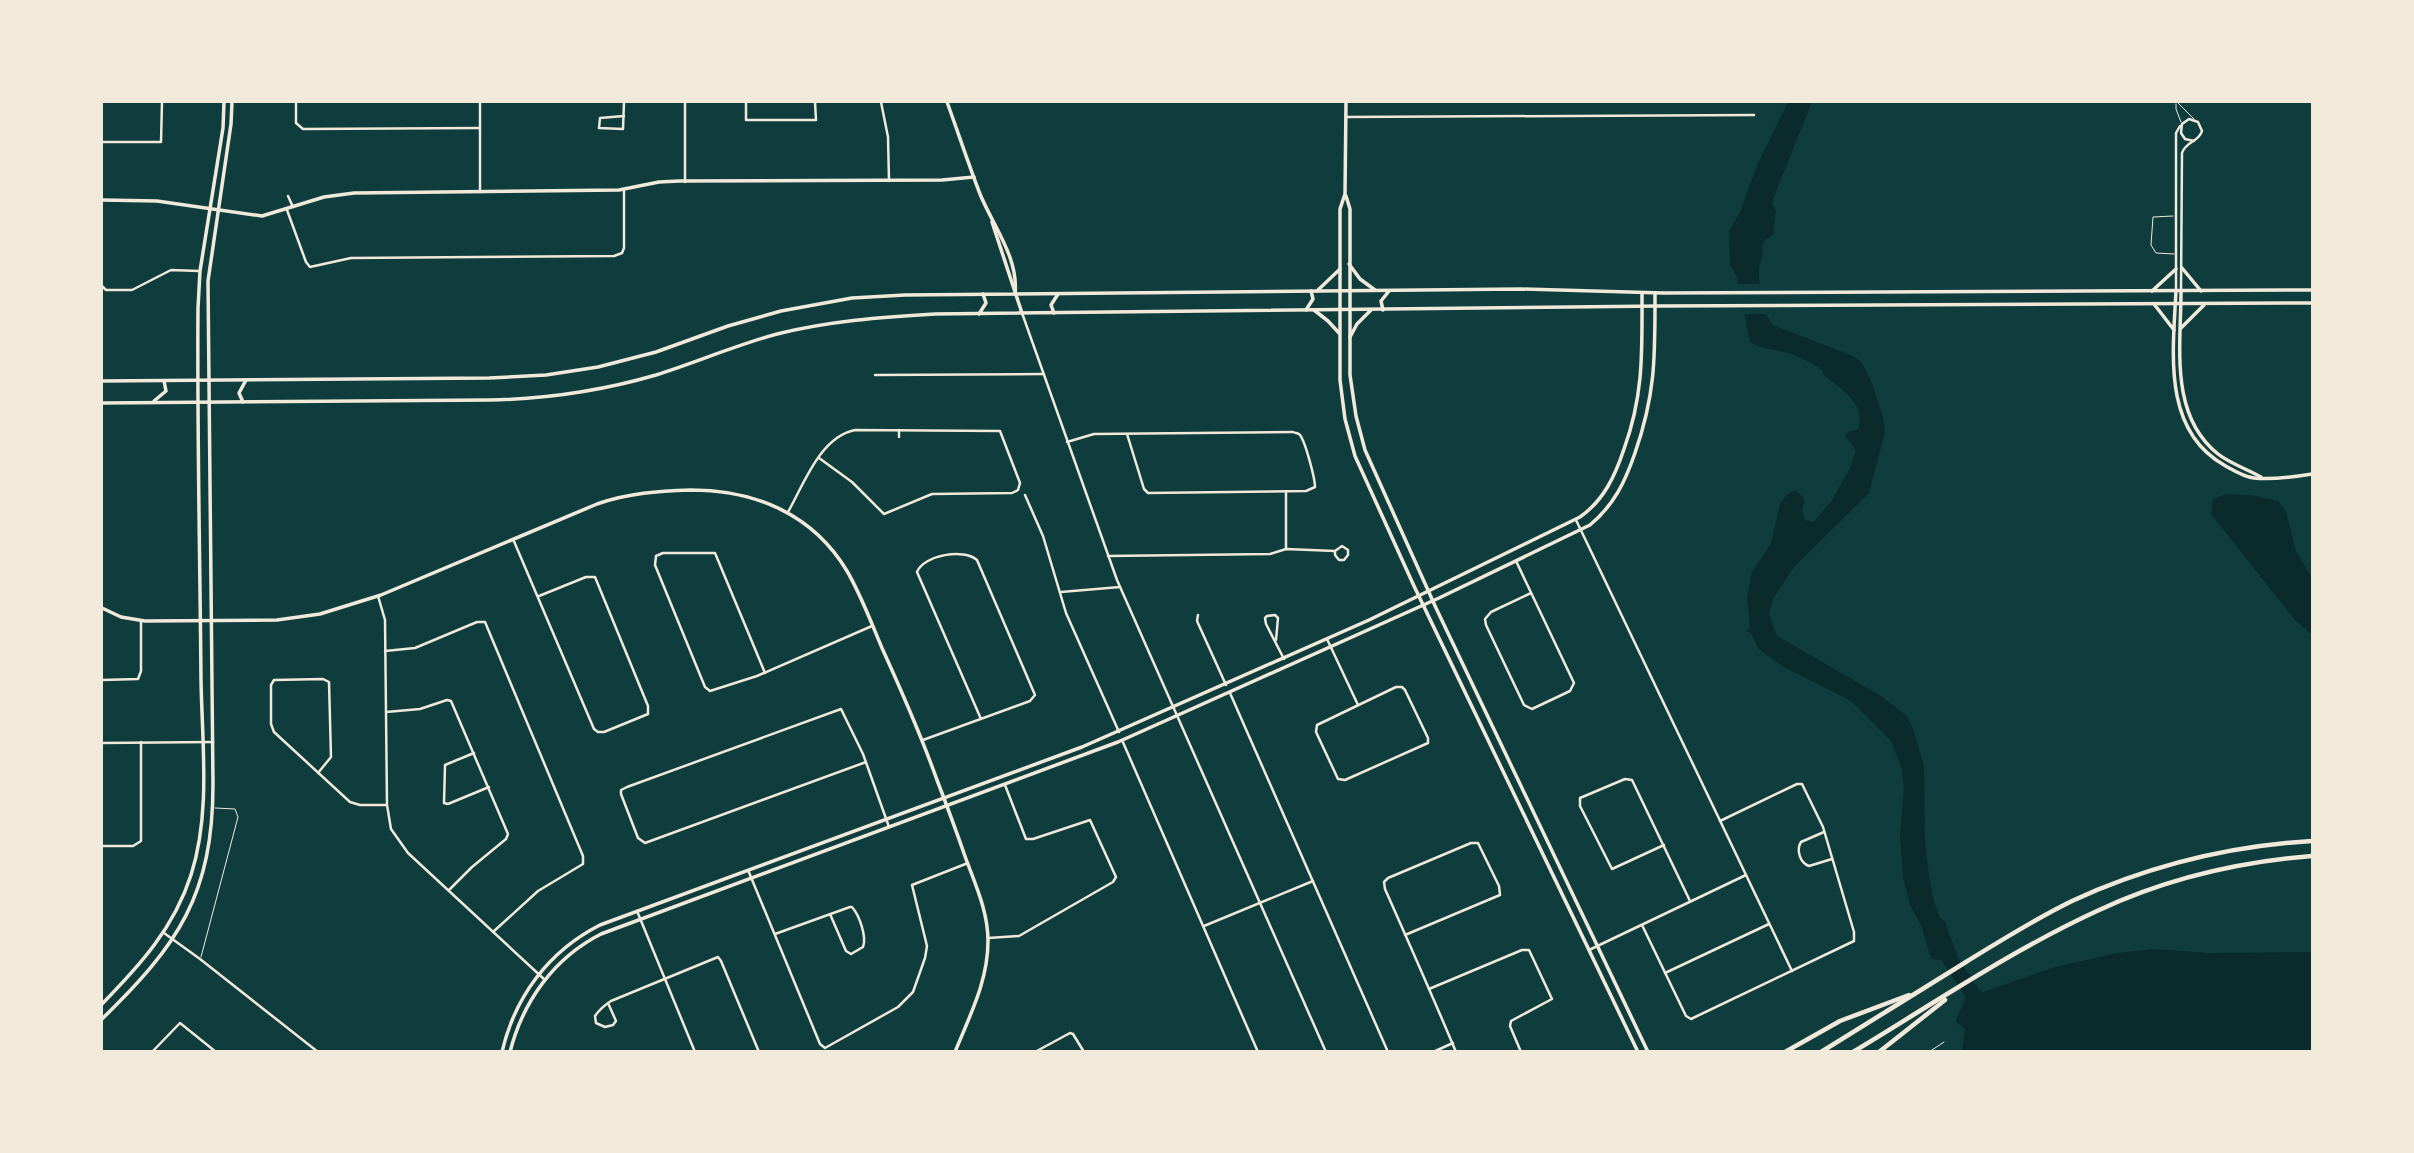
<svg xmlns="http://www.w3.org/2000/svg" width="2414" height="1153" font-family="'Roboto Serif',serif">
<rect width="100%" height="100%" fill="#0f3d3e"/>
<g fill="#0a2a2b">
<path d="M1788,102H1812L1772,202L1776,211L1773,235L1764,241L1762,246C1765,255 1760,260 1759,268C1758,285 1763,313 1773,325L1853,356L1862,363L1872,383L1883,417L1885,432L1869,493L1794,567L1773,599L1769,615L1777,636L1881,696L1906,715L1913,728L1924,766L1925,840L1929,877L1934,901L1940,918L1945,921L1958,958L1979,990L1983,992L2055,967L2117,953L2156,949L2209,953L2312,952V1051H1962L1965,1029L1956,1022C1957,1013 1965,1005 1965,996L1941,960L1931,959L1921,925L1910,905L1903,878L1900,834L1904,789L1902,770L1891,741L1851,701L1782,666L1764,653L1758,648L1751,633L1746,631L1750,627L1747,597L1752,572L1771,543L1780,504L1787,494L1796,490L1805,500L1802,511L1805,520L1812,522L1815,520L1831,502L1850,468L1856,450L1845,436L1846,433L1858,429C1867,406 1842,389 1827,378C1821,373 1825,374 1820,369C1813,362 1800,358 1791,354C1777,349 1762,350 1750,342L1737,277L1730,265L1729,231L1740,212L1758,163Z"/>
<path d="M2227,494L2251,495L2278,501L2286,512L2296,551L2312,578V635L2295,620L2211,514L2213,499Z"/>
</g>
<path fill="#0f3d3e" d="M1736,284H1760L1768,314H1744Z"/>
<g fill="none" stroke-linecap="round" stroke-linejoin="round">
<g stroke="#f1e9da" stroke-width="1">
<path d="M2177,102L2194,119"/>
<path d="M2176,104V109L2181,122"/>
<path d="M2173,216L2153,217L2151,245L2156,253L2174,254"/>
<path d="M201,957L238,817L235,809L215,808"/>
<path d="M1929,1052L1944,1042"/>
</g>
<g stroke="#f1e9da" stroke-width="2.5">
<path d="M296,102V123L303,129L480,128"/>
<path d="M480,102V192"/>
<path d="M685,102V182"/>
<path d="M746,102V120H816L815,102"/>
<path d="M881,102L888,137L889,181"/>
<path d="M624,116L600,118L599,128L623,129L624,102"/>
<path d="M1346,117L1754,115"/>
<path d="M102,142H161L162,102"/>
<path d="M288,196L293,207"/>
<path d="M287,210L306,262L310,267L351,258L614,256L622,253L624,248V190"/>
<path d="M102,286L106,290H132L171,270L199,271"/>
<path d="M2176,290V133L2180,126"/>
<path d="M2181,290L2182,153C2186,141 2199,142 2202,131L2198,122L2189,119L2182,124L2181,133L2185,139L2194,141"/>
<path d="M1022,313L1117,580L1326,1052"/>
<path d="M875,375L1043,374"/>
<path d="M899,437V430"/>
<path d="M1067,442L1094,434L1293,432C1295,433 1297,433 1299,434C1305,439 1315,479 1315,487L1306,491L1148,493L1144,489L1127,434"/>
<path d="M1286,493V549"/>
<path d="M1025,495L1043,536L1066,613L1119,732"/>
<path d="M788,512C804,484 820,437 855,430L1000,431L1020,483L1018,490L1012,493L932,494L884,514L852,482L819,458"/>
<path d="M1576,520L1792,971"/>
<path d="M513,539L594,729L598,732H604L648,714V706L595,577H586L539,596"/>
<path d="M1108,556L1270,554L1286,549L1335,551L1342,546L1348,550V555L1344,560H1339L1335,555V551"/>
<path d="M1516,561L1574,683L1570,691L1532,709L1524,705L1486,625L1485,619L1491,612L1531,593"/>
<path d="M1061,592L1120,587"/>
<path d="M378,596L385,620L387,805L391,829L408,853L545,980"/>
<path d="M1198,615L1197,621L1226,685"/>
<path d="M1327,639L1358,705"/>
<path d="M1276,640L1278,618L1275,615L1267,616L1265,618L1266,624L1284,659"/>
<path d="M385,651L415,648L477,622H485L583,856V864L538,891L493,932"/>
<path d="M765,673L715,553H663L656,556L655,565L705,687L710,691L757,676L872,626"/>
<path d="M102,680L138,679L141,671V621"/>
<path d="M1396,687H1402L1405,690L1428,738V743L1345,780L1338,779L1316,732L1317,725Z"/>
<path d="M1230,693L1388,1052"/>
<path d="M386,712L420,709L447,700L451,701L508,834L506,839L472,867L449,890"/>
<path d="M923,740L1030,701L1035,695L977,560C964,548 924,555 917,572L981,719"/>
<path d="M1122,740L1258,1052"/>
<path d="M102,743L213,742"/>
<path d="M474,753L445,765L444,803L448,804L489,787"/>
<path d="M866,762L645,843L638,838L621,794V790L627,787L841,709L863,754L868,768L889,827"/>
<path d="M318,773L331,757L329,682L323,679L274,680L271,685V724L274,732L350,802L360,805H386"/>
<path d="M1824,832L1801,842C1796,850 1800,863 1809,866L1832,859"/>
<path d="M1664,845L1612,869L1580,806V798L1625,779L1632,780L1690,901"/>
<path d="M102,846H133L141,841V742"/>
<path d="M748,870L820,1044L825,1048L898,1007L913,992L925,958L927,946L912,885L968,863"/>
<path d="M637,911L695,1052"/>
<path d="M1642,925L1686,1016L1691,1019L1854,941V932L1823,827L1802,784H1797L1720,821"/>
<path d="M1204,926L1313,881"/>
<path d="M164,933L200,959L318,1052"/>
<path d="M775,934L850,907H852C859,915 867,936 863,947L851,954L846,951L830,914"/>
<path d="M1405,935L1500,895L1499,886L1478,843H1471L1388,878L1384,882L1385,889C1409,943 1433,997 1456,1052"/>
<path d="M988,938L1019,936L1113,882L1116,877L1090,820L1033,839H1026L1005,785"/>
<path d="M1589,950L1746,875"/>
<path d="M1665,973L1769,924"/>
<path d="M1429,989L1522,950H1529L1552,999L1511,1021L1510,1026L1521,1052"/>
<path d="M608,1003L616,1021L613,1025L605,1027L596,1023L595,1016C599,1010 605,1005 611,1001L718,957L721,961L759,1052"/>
<path d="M152,1052L180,1023L216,1052"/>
<path d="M1035,1052L1070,1033L1073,1034L1084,1052"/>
<path d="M1433,1052L1453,1043"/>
</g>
<g stroke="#f1e9da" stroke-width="3.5">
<path d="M947,102C958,132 968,163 980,194C993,226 1019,258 1015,294"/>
<path d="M102,200L157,201L262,216L324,197L354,193L619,190L659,182L679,181L942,180L974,177"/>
<path d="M992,222L1022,313"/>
<path d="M2176,291C2173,352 2162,430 2224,465C2233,470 2244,477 2254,478C2273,480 2294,477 2312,474"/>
<path d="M2181,291C2181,346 2169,415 2218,454C2231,464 2247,469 2261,477"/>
<path d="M102,608L121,617L145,621L277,620L320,614L381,595L597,504C628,493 659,491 691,490C755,490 813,514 847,571C861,595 871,622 882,648C902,692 921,735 937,780C947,806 957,833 966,859C976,886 988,912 988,941C988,981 970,1015 955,1052"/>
<path d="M102,1004C140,965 174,928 191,875C211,813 202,743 201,680C200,556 197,432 198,308L200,271L223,128L224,102"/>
<path d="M102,1019C178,945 213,895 213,784L208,281L231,124L232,102"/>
<path d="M502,1052C515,996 549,951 600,925L1082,747L1369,620L1580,517C1604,500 1615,476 1624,449C1644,394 1642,351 1642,293"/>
<path d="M510,1052C523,1001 554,958 601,934L1118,742L1439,598L1590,525C1614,505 1625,482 1635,453C1656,393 1655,355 1655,293"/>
</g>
<g stroke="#f1e9da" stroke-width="3.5">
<path d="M1346,102L1345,194L1340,209V380L1345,419L1355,456L1414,586L1638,1052"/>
<path d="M1346,196L1350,209V375L1356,416L1365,450L1436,608L1648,1052"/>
</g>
<g stroke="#f1e9da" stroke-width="3.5">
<path d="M1349,264L1360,279L1375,290"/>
<path d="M2182,268L2201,291"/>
<path d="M1317,291L1340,269"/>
<path d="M2152,291L2176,269"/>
<path d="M2154,304L2174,330"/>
<path d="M1306,310L1313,299L1311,291"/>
<path d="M1314,310L1328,321L1339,333"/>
<path d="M1383,310L1381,301L1389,291"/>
<path d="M1054,313L1051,305L1058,294"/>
<path d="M979,314L986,303L983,294"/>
<path d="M2181,328L2204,305"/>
<path d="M1350,337L1357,324L1371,310"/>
<path d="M102,381L489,378L546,375L598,367L656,352L728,326L781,311L852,298L905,295L1521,289L1663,293L2312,290"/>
<path d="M154,401L166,391L164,381"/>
<path d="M243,402L239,393L246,380"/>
<path d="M102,403L489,400C546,399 601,391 656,375C697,362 736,345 777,334C829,321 882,317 935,314L1660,306L2312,303"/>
</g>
<g stroke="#f1e9da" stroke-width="4.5">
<path d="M1785,1052L1840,1021L1909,995"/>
<path d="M1821,1052C1869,1022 1918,992 1966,962C2000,941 2035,919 2072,901C2148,866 2229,846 2312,841"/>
<path d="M1853,1052C1933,1004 2012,950 2097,911C2165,879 2238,862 2312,856"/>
<path d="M1879,1052L1945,1000"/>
</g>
</g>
<rect width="2414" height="1153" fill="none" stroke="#f1e9da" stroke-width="206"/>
</svg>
